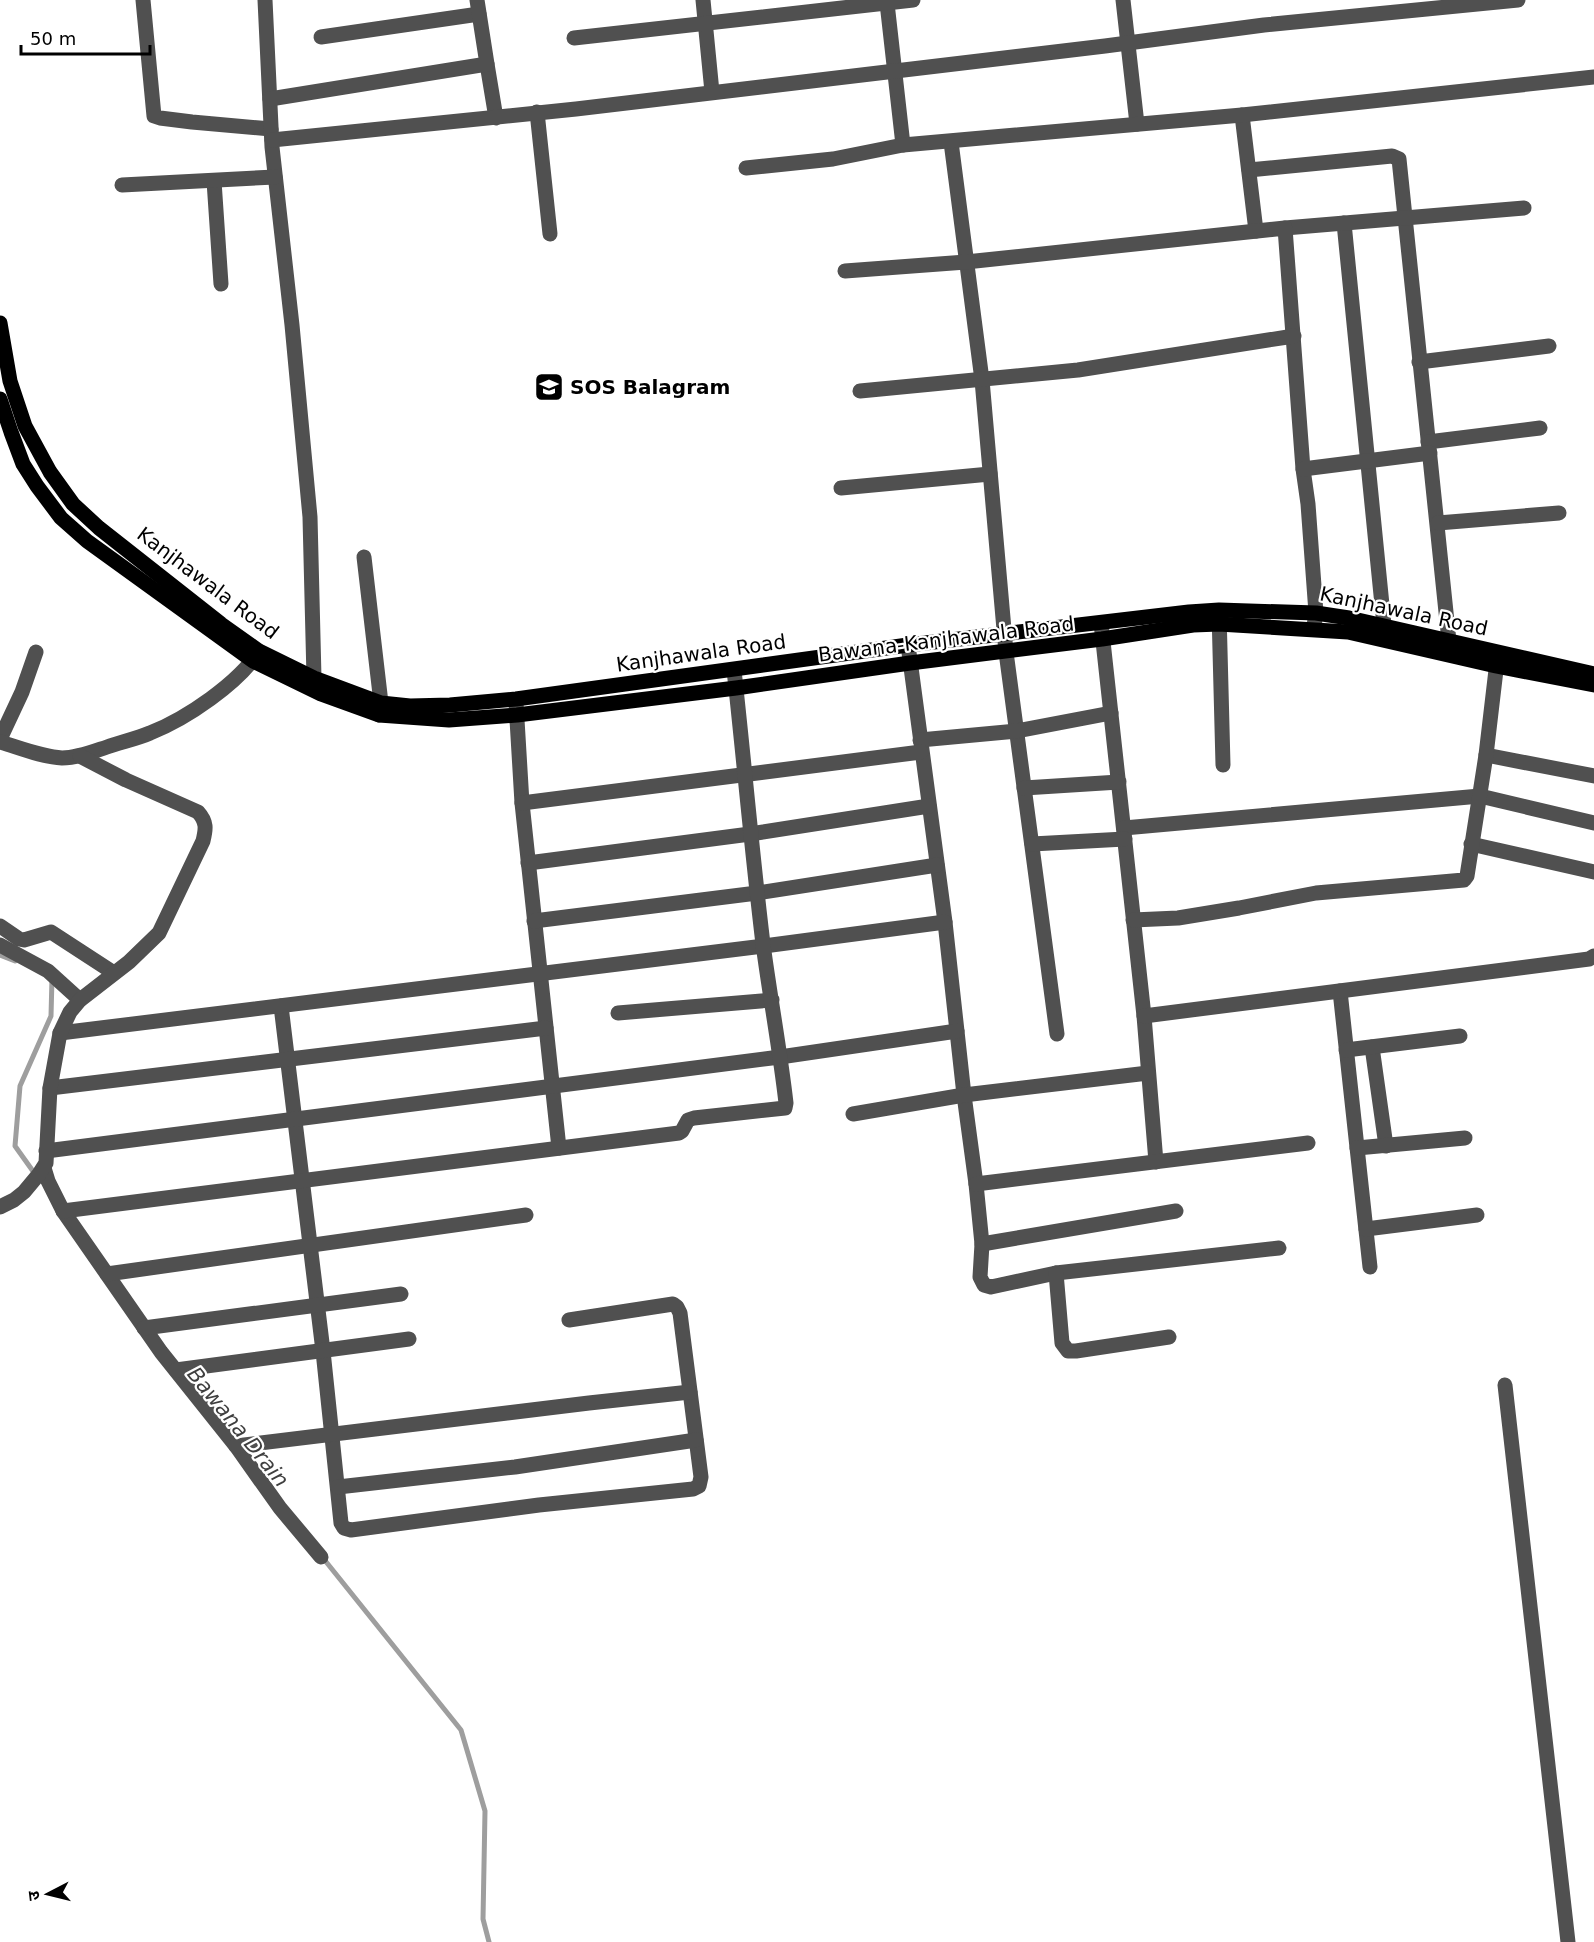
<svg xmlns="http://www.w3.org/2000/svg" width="1594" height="1942" font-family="'DejaVu Sans','Noto Sans Devanagari',sans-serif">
<rect width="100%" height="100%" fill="#fff"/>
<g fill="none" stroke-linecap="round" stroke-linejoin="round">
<g stroke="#9e9e9e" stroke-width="5">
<path d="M0,955L15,961"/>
<path d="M35,1174L15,1146L20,1086L51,1016L52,978"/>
<path d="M323,1558L461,1730L485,1811L483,1919L489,1942"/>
</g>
<g stroke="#505050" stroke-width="15">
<path d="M143,0L154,116L160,118L192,122L271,129"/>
<path d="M265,0L272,147L292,325L310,517L314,678L312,688"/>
<path d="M703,0L712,92"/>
<path d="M1123,0L1137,124"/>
<path d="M887,3L903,145"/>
<path d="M321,37L479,14"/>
<path d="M574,38L913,0"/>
<path d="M487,64L496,118"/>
<path d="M270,99L487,64L477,0"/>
<path d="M537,112L550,234"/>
<path d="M1242,115L1256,231"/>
<path d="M272,140L576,109L1105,46L1264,25L1518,0"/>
<path d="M951,142L982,380L1006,652L1057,1034"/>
<path d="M746,168L833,159L903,145L1242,115L1594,77"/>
<path d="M1249,170L1392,156L1399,159L1449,641"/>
<path d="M214,181L221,284"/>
<path d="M122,185L275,177"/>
<path d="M1344,223L1384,625"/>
<path d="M1285,228L1524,208"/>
<path d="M845,271L966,262L1285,228L1303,469L1308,504L1316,613L1314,626"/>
<path d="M1419,362L1549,346"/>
<path d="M860,391L1078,370L1294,336"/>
<path d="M1428,442L1540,428"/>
<path d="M1303,469L1430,453"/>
<path d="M841,488L990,474"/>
<path d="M1438,523L1559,513"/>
<path d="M364,557L381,703L379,715"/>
<path d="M1219,612L1223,765"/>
<path d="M1101,623L1144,1016L1156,1162"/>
<path d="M908,645L945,922L964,1095L976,1184L982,1244L980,1277L984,1285L991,1287L1056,1273L1279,1248"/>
<path d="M516,703L522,803L559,1148"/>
<path d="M0,739L22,692L36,652"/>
<path d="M920,740L1017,731L1111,713"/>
<path d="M0,742C20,748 42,757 62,758C77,758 92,752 107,747C121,742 136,739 150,733C186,719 239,683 259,651"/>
<path d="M1486,755L1594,776"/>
<path d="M1024,788L1119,782"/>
<path d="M522,803L921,752"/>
<path d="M1124,828L1480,796L1594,823"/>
<path d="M1032,844L1125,839"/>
<path d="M1471,844L1594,872"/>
<path d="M528,863L750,834L929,806"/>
<path d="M1133,920L1178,918L1239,908L1316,893L1464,880L1467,876L1486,755L1498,653"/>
<path d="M534,921L757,893L937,865"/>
<path d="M0,926L19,939L24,940L51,932L114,973"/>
<path d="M0,945L48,971L80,1000"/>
<path d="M1340,991L1370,1267"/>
<path d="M281,1006L323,1351L341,1523L344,1528L351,1530L539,1505L693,1489L699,1486L701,1477L680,1313L677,1307L673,1304L569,1320"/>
<path d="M618,1013L772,1000"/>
<path d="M1144,1016L1589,959L1594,956"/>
<path d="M60,1033L764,946L945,922"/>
<path d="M1372,1047L1386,1146"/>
<path d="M1346,1050L1460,1036"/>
<path d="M50,1088L546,1028"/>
<path d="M853,1114L964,1095L1148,1073"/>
<path d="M1357,1148L1465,1138"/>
<path d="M46,1151L780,1057L957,1031"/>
<path d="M44,1168L48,1181L63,1211L161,1352L236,1446L280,1508L321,1557"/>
<path d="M976,1184L1308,1143"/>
<path d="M0,1207L14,1200L24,1192L39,1174L46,1163L50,1088L60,1033L70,1012L80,1000L129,962L159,933L203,841C206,829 207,822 198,812L126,780L80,756"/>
<path d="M63,1211L679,1133L682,1131L688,1120L694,1118L785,1108L786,1103C780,1050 770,997 763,944C752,853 744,761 734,670"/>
<path d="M1366,1229L1477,1215"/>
<path d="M982,1244L1176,1211"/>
<path d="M1056,1273L1062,1343L1068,1351H1076L1169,1337"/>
<path d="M107,1274L526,1215"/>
<path d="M144,1328L401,1294"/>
<path d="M176,1370L409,1339"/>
<path d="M1505,1385L1568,1942"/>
<path d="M236,1446L589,1403L690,1392"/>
<path d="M338,1487L515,1467L696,1440"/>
</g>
<g stroke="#000" stroke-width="15">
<path d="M0,323L10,381L25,426L50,472L73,504L99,528L221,624L259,651L314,678L381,703L410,706L450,705L516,699L908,645L1189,612L1219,610L1316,613L1349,618L1594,674"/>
<path d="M0,399L11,432L23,464L37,486L61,518L87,541L253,661L321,694L379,715L449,720L517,715L736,688L910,663L1102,639L1193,625L1219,624L1348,632L1496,666L1594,685"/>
</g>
</g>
<defs>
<g id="school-square" transform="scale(1.5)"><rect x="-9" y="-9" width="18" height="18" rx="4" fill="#000" stroke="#fff"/><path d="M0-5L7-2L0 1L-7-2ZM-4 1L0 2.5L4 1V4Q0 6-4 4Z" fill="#fff"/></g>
</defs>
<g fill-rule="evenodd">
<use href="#school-square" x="549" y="387"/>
</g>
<g text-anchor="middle" stroke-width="4.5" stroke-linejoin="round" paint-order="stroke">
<g font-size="20" font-weight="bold" fill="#000" stroke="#fff" text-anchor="start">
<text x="570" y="394">SOS Balagram</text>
</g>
<g font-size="20" fill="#000" stroke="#fff">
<text transform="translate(208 583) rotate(37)" y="7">Kanjhawala Road</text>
<text transform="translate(1404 611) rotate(12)" y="7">Kanjhawala Road</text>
<text transform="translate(946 639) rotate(-7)" y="7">Bawana-Kanjhawala Road</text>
<text transform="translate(701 653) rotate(-8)" y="7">Kanjhawala Road</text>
</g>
<g font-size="21" font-style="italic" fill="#3f3f3f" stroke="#fff">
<text transform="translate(238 1427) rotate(51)" y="7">Bawana Drain</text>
</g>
</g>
<g transform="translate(48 1894) rotate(263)" stroke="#ffffff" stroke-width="4.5" paint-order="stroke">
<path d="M0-4.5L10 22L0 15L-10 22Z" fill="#000000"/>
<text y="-9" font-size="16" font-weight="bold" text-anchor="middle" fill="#000000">उ</text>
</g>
<path d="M21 45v9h129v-9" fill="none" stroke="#000000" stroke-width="3"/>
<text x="30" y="45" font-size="18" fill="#000000" stroke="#ffffff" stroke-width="4.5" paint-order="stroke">50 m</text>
</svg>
